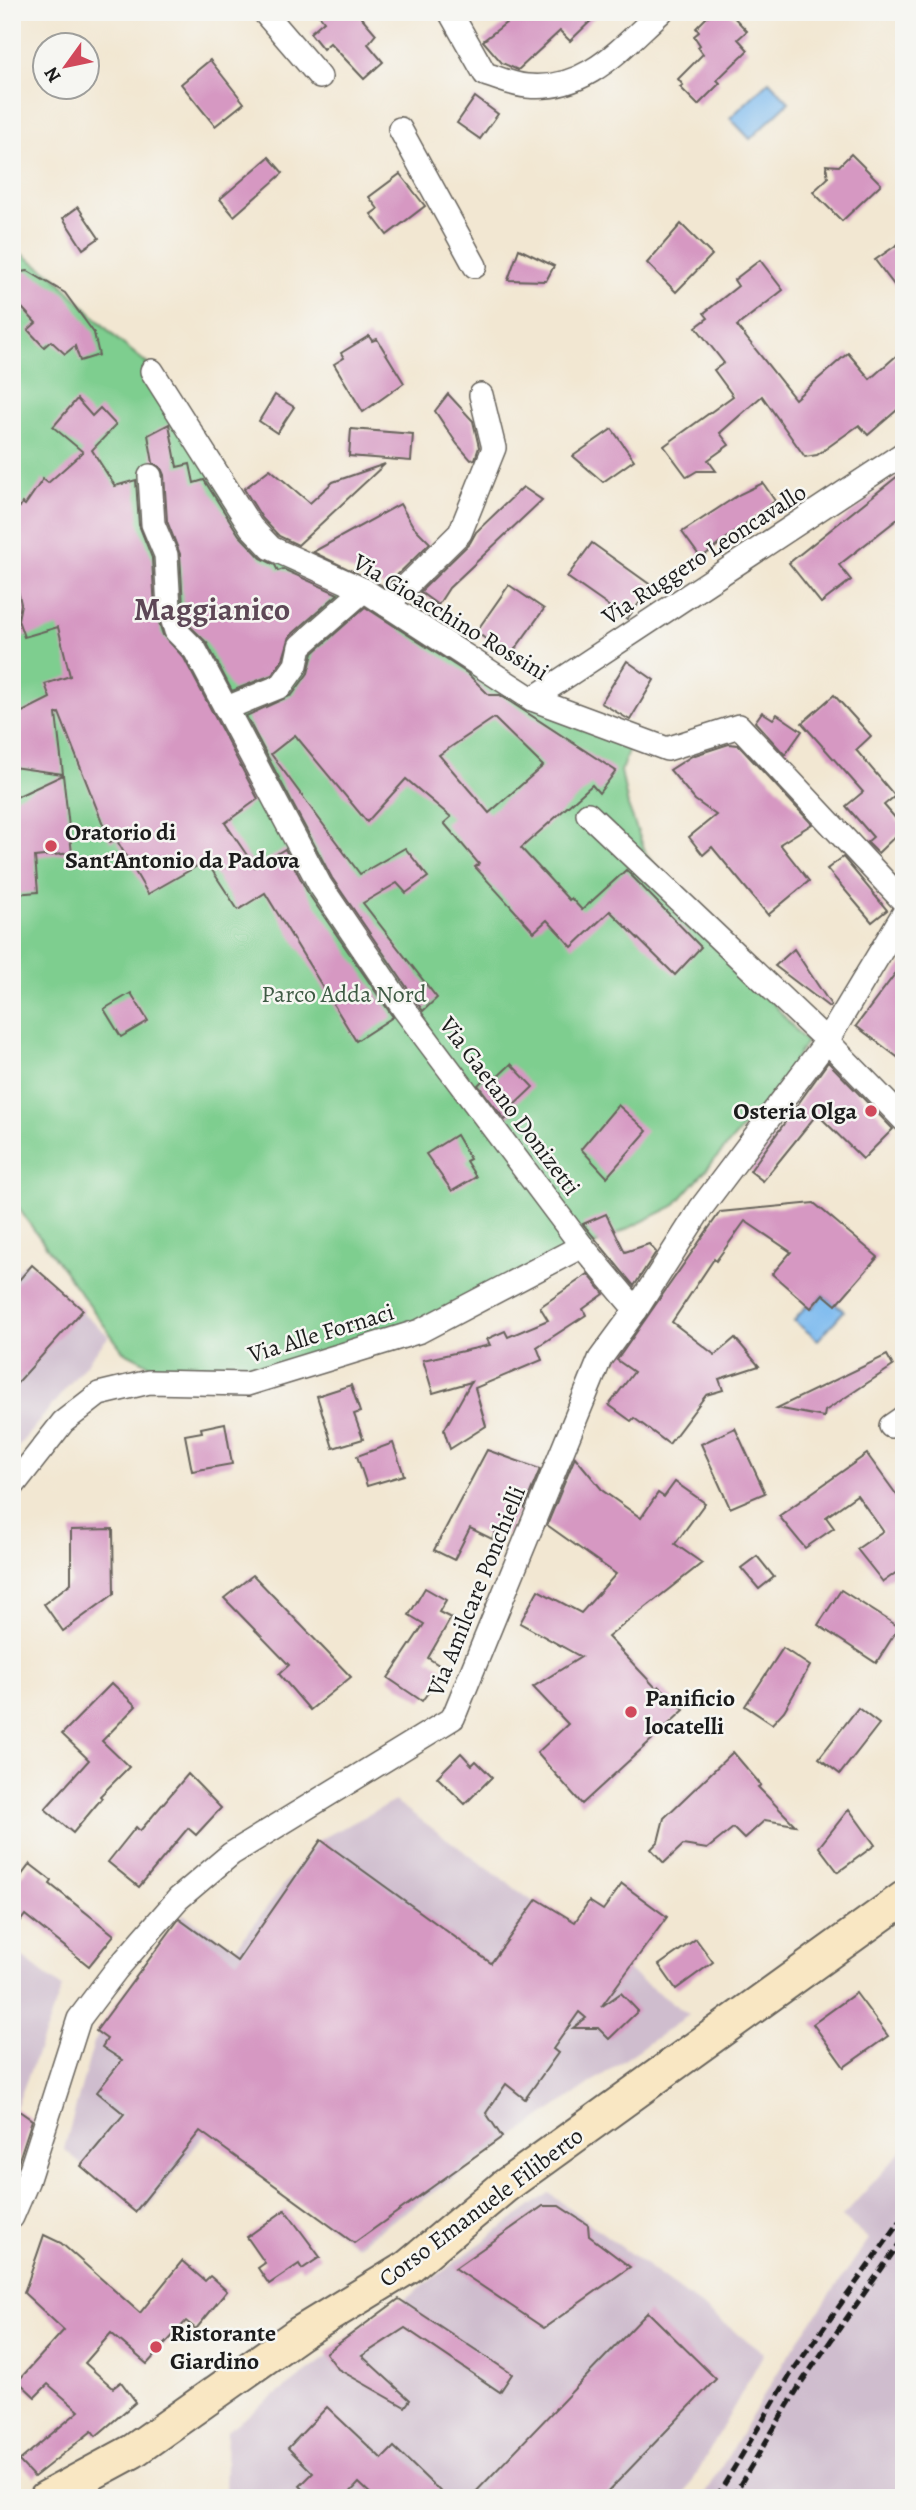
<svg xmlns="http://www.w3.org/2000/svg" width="916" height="2510" font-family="Alegreya,serif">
<rect width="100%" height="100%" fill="#f6f6f2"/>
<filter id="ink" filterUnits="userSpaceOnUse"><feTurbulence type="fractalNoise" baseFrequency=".0143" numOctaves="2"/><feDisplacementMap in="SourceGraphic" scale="14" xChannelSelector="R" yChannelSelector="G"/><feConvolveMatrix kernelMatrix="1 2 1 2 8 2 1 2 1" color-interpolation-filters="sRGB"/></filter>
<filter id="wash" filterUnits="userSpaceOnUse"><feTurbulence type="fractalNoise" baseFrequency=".00686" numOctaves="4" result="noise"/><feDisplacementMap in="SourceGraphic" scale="28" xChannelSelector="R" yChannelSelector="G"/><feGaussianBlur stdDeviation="1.57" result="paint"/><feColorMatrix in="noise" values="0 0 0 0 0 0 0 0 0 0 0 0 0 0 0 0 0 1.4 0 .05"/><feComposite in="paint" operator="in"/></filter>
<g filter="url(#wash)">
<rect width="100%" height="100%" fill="#f2e7d2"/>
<g fill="#cfbdce">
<path d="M26,1262L109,1336L12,1454V1275Z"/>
<path d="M395,1801L689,2015L356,2246L205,2134L142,2215L64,2149L94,2042L183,1914L236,1948L317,1841Z"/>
<path d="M12,1949L62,1988L12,2118Z"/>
<path d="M904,2148V2498H703L787,2357L869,2239L842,2217Z"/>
<path d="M549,2193L764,2353L683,2498H221L225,2495L227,2431Z"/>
</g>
<path fill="#7ece8f" stroke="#4d7556" stroke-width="2" d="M16,250L54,276L118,340L166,379L261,545L629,748L621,771L628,806L647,856L806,1042L772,1095L674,1206L560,1262L341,1355L237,1378L169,1375L123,1351L26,1219L12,1197V252Z"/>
<g fill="#7bbaef" stroke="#4c6b86" stroke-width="2">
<path d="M769,81L789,102L750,139L730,118Z"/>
<path d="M823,1294L844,1311L818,1340L794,1321L807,1305L812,1308Z"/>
</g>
<g id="blocks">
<g fill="#d698c2" fill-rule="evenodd">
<path d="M317,12H357L376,34L368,44L383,62L364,79L330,43L323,49L310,33L324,21Z"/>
<path d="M520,12H600L570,41L560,31L518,70L502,63L483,41Z"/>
<path d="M712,12H729L747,31L738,39L748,50L717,80L720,83L698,105L680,87L683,85L678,79L703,54L698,47L700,45L694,36L699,32L696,28Z"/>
<path d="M210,60L244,103L215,126L181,84Z"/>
<path d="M475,97L498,114L480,139L457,123Z"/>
<path d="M851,154L881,184L842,221L813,192L828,178L826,165L839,166Z"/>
<path d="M269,157L283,173L234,216L220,199Z"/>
<path d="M400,174L425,206L387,235L371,214L378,209L369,197Z"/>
<path d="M78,207L99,238L83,249L63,218Z"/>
<path d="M681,224L712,255L676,292L647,263Z"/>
<path d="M904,240V298L875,260Z"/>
<path d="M519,249L554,266L546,281L508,280Z"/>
<path d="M760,260L783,290L737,326L795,399L848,353L870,379L904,349V404L868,435L859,425L817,455L805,457L762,396L720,433L729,445L708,460L716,471H697L687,477L664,446L733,396L714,370L724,363L696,327L708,318L704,313L738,286L734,280Z"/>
<path d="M28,271L65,293L94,333L99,355L80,361L75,346L65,354L51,341L44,347L28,330L36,323L12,297V273Z"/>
<path d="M369,336L372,341L377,339L404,383L363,412L334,364L344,358L341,353Z"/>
<path d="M448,394L473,421L479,447L475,459L471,460L457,444L435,411Z"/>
<path d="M275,395L294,407L277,433L259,421Z"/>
<path d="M77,399L92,416L100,408L116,425L92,450L115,486L136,480L139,525L152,558L155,609L163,635L184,658L258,799L225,823L255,867L285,849L308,893L393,1017L356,1041L265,893L238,910L206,861L148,894L116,839L110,842L59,713L56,714L63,774L12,767V717L50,698L45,684L70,676L58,627L24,637L18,620L21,604L12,562V501L20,507L22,503L25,505L43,479L48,483L83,452L53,427Z"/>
<path d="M169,424L177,467L190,464L194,483L204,480L239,535L261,558L275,565L278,571L283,569L338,594L290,636L283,659L272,675L232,691L207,643L188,624L183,606L180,554L167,521L164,475L161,468L153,463L148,435Z"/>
<path d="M351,429L413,434L411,461L349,456Z"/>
<path d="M612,429L634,460L603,482L573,456Z"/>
<path d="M385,464L298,545L279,536L262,518L244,489L270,469L310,503L333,482Z"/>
<path d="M904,471V514L839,565L851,580L821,603L789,563Z"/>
<path d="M763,483L775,501L701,558L682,532L740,494Z"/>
<path d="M523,487L542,500L449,588L438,605L420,592L470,543L476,532Z"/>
<path d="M400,504L413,526L430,543L385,587L313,552Z"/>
<path d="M592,543L652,586L627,619L567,577Z"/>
<path d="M509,585L544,609L510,656L476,632Z"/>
<path d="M365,607L467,673L489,695H500L616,771L599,793L592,785L521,848L569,900L571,898L582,910L626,870L701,947L675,975L610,911L572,947L547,920L534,932L475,867L479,864L444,823L451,817L406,779L367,822L295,735L271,754L360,874L405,848L428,877L406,893L397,883L363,903L437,998L423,1011L332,878L246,716L292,695L308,673L313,653ZM494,718L543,766L489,813L439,755Z"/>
<path d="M627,661L654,680L630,720L601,703Z"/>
<path d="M834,695L871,736L856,750L895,796L884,805L904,828L878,853L867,842L873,837L846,806L863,792L802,723Z"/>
<path d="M762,712L773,719L777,714L802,731L785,755L755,722Z"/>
<path d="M729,744L738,745L812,824L780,844L809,881L768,915L712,847L703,855L689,837L716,815L695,800L670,770L692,756Z"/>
<path d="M63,775L72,853L35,857L38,892L15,894L12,799Z"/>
<path d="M843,857L887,910L872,922L827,869Z"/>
<path d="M794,949L831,1005L829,1007L775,966Z"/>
<path d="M904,962V1062L856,1026Z"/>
<path d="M131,993L148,1021L121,1037L104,1009Z"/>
<path d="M828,1062L893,1129L863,1159L817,1114L763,1181L750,1171Z"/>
<path d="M511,1064L533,1087L512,1107L515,1110L505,1120L478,1085L486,1077L490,1084Z"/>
<path d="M618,1105L647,1131L607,1177L581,1149Z"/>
<path d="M456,1135L470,1159L466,1161L476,1177L452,1191L426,1154Z"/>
<path d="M814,1203L878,1257L836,1305L823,1294L811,1308L772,1274L791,1252L745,1221L716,1261L714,1259L672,1322L715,1355L735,1338L759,1366L719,1379L723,1390L706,1395L669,1444L634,1418L631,1421L609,1405L634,1372L617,1360L720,1212Z"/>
<path d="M606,1214L625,1252L649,1244L656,1252L634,1286L583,1224Z"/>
<path d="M32,1265L83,1310L12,1389V1288Z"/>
<path d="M588,1274L604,1294L583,1309L586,1315L537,1347L542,1360L475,1388L486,1426L450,1449L444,1430L471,1382L433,1393L423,1360L490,1345L487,1339L505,1331L508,1337L548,1320L540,1307Z"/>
<path d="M887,1355L893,1366L825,1411L824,1417L777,1408Z"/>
<path d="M351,1385L360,1412L354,1414L363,1439L333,1448L317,1396Z"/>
<path d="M225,1423L232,1464L192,1471L185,1435L202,1432L201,1428Z"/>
<path d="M735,1428L765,1493L730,1508L701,1444Z"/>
<path d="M393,1443L404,1475L367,1486L357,1456Z"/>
<path d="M487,1450L540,1469L524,1508L521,1506L507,1535L497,1530L492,1539L470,1528L454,1560L434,1550Z"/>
<path d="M867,1454L904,1505V1567L883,1582L857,1549L883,1531L857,1495L826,1517L834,1528L805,1548L779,1516Z"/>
<path d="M575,1457L603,1491L641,1518L658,1493L664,1497L675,1482L705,1503L675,1544L702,1563L608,1637L656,1688L659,1686L684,1710L582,1804L537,1753L568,1724L533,1687L581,1657L520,1623L538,1590L581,1613L616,1574L547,1525Z"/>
<path d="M113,1529L114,1594L63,1631L44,1604L71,1583V1530Z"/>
<path d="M757,1556L774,1577L759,1589L741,1568Z"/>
<path d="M253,1575L351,1677L310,1710L279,1674L289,1665L224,1598Z"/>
<path d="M425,1588L446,1600L439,1612L451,1618L428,1658L445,1669L422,1701L388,1678L424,1624L409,1615Z"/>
<path d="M841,1590L899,1627L876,1663L818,1625Z"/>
<path d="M783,1648L810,1666L784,1711L772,1724L745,1706Z"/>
<path d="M112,1683L136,1706L102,1741L129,1767L100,1796L102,1798L73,1833L45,1809L89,1760L62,1734Z"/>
<path d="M858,1708L879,1724L840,1774L819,1758Z"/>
<path d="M733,1752L761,1785L758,1787L795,1825L765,1820L744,1839L733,1828L707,1849L683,1845L664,1863L651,1849L658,1842L664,1818Z"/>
<path d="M461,1753L472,1765L476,1761L492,1777L465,1804L437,1777Z"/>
<path d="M188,1774L221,1808L196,1835L188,1828L139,1887L108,1862L136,1827L140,1831Z"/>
<path d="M849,1809L875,1845L838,1872L819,1847Z"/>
<path d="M321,1840L491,1963L537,1899L575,1922L589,1901L603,1910L622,1884L667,1917L601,2007L621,1993L638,2011L609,2039L598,2028H573L586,2018L579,2012L553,2049L558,2053L525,2099L506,2084L486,2113L502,2137L354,2243L200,2131L135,2212L81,2166L124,2114L97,2092L122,2060L102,2047L107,2039L96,2031L179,1919L237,1961Z"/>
<path d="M30,1864L52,1881L50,1884L114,1935L89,1966L25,1915L12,1933V1888Z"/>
<path d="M696,1939L713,1962L676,1989L659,1965Z"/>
<path d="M856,1993L888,2036L844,2067L813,2024Z"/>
<path d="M12,2106L32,2120L12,2181Z"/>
<path d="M543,2206H559L588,2225L589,2236L630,2267L544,2328L455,2268Z"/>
<path d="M285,2210L320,2257L302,2269L299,2264L269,2284L258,2268L265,2263L247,2237Z"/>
<path d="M44,2235L61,2243L140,2313L182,2261L205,2281L210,2276L227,2291L196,2329L186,2321L147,2364L111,2333L85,2363L113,2388L121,2382L136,2402L96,2436L92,2431L34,2477L19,2461L79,2411L48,2384L35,2397L18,2381L64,2330L24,2293Z"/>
<path d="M399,2299L512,2374L500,2392L405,2328L362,2356L410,2400L405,2407L338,2369L326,2353Z"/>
<path d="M648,2312L716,2379L602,2498H470Z"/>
<path d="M327,2407L382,2459L394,2447L447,2498H375L359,2483L345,2498H313L300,2486L313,2473L288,2448Z"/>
</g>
</g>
</g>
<g filter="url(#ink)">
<use href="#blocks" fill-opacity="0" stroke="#67635c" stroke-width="2"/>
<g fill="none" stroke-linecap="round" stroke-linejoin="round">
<g stroke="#67635c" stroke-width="26">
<g id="minor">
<path d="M264,12L320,77"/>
<path d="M450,12L485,74C498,78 513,85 527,86C586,92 621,48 661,12"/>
<path d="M400,129L475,266"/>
<path d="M152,371L251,527L271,548L364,590L532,699L667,749L739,726L904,902"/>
<path d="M150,476L153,524L166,555L169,608L176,631L195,650L320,885L404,1009L582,1246"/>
<path d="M387,605L460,533L494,448L481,395"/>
<path d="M532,699L904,453"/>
<path d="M227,708L281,686L296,665L300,646L364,590"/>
<path d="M588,814L827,1041L904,1120"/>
<path d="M891,1426L904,1417"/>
<path d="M12,1487L63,1422L99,1394L149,1382L247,1384L420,1331L582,1246L636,1310"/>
<path d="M12,2217L27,2182L79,2019L116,1970L178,1899L231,1854L453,1718L600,1359L636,1310L701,1208L827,1041L904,913"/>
</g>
</g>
<g stroke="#67635c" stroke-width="37">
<path id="secondary" d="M46,2498L133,2451L300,2333L408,2267L505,2186L904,1898"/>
</g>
<use href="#minor" stroke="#fff" stroke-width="23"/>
<use href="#secondary" stroke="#f9e7c3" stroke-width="33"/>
<g stroke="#1c1c1c" stroke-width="5" stroke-dasharray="10 5" stroke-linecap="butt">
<path d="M716,2498L792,2372L904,2216"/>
<path d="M732,2498L803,2380L904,2237"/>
</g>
</g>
</g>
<g fill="#d1495b" stroke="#f6f6f2" stroke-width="2.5">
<circle cx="51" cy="846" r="7"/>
<circle cx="871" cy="1111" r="7"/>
<circle cx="631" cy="1712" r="7"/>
<circle cx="156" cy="2347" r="7"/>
</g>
<g text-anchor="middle" stroke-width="5" stroke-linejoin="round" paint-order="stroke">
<g font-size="24" fill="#1c1c1c" stroke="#f6f6f2">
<text transform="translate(704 554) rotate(-33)" y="8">Via Ruggero Leoncavallo</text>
<text transform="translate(451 617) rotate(31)" y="8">Via Gioacchino Rossini</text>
<text transform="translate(510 1106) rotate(53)" y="8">Via Gaetano Donizetti</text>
<text transform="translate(321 1333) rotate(-17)" y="8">Via Alle Fornaci</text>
<text transform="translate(476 1591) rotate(-68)" y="8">Via Amilcare Ponchielli</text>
<text transform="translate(481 2207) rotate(-37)" y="8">Corso Emanuele Filiberto</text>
</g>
<g font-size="24" font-weight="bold" fill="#1c1c1c" stroke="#f6f6f2" text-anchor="start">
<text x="65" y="840">Oratorio di<tspan x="65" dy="28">Sant'Antonio da Padova</tspan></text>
<text x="857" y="1119" text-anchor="end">Osteria Olga</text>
<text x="645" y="1706">Panificio<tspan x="645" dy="28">locatelli</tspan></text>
<text x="170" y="2341">Ristorante<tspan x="170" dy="28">Giardino</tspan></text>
</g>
<g font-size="24" fill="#3e5a44" stroke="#f6f6f2">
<text x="344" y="1002">Parco Adda Nord</text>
</g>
<g font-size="32" font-weight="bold" fill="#5d4756" stroke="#f6f6f2">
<text x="212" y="620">Maggianico</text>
</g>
</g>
<rect width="916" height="2510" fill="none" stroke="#f6f6f2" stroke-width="42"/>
<g transform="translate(66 66) rotate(237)"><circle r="33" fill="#f6f6f2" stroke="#9f9f9c" stroke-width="2"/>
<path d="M0-5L12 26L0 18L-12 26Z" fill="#d1495b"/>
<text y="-10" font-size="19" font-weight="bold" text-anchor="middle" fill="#1c1c1c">N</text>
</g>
</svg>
